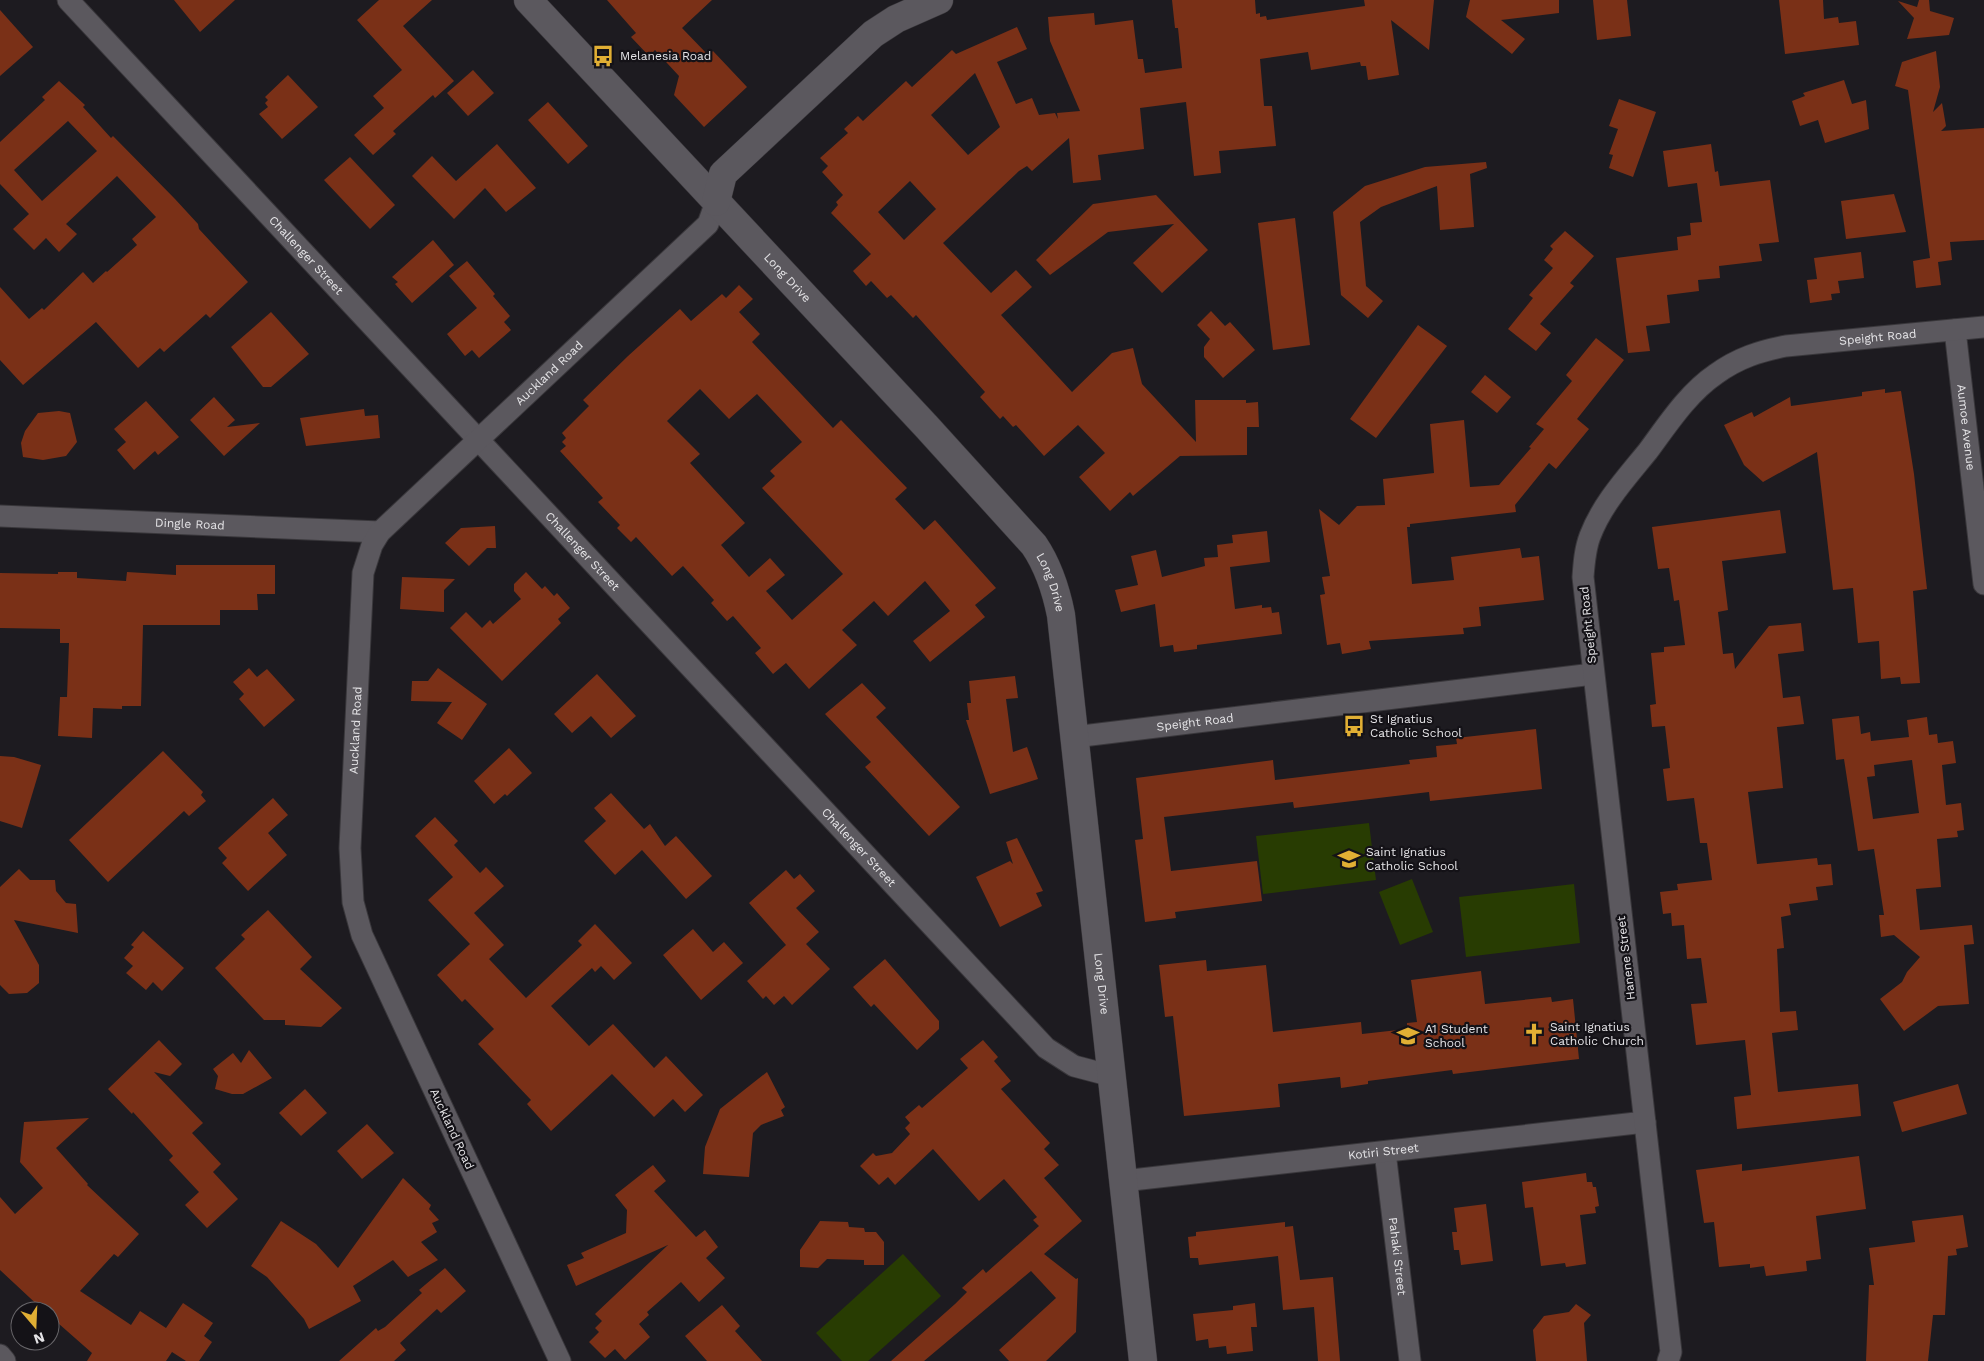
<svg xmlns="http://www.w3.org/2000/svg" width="1984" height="1361" font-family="'Work Sans',sans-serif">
<rect width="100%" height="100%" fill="#1d1b20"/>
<g fill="#283c02">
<path d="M1369,823L1376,880L1263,894L1256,836Z"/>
<path d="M1412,879L1433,932L1400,945L1379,892Z"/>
<path d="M1574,884L1580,943L1466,957L1459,897Z"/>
<path d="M903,1254L941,1296L868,1361H842L816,1333Z"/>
</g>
<g fill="#7a3017" fill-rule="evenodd">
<path d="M174,0H235L200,32Z"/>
<path d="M379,0H432L403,26L454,81L435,98L433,95L393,131L396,134L373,155L354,135L384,108L373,96L402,70L357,20Z"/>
<path d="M607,0H712L682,28L708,55L713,51L747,87L704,127L674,95L679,76L655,50L649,56L631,37L636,33Z"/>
<path d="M1172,0H1255L1256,14L1260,13V17L1266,16L1267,20L1365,6L1364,0H1434L1429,50L1391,20L1399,75L1368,80L1366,66H1361L1360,62L1311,70L1308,52L1260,59L1264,106H1272L1276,146L1219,151L1221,173L1194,176L1186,102L1140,108L1144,149L1098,155L1101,180L1073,183L1069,138L1032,171L1027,166L1019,171L943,243L991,293L1016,270L1032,287L1001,315L1072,392L1112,353L1133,348L1142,384L1196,442L1195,400H1246V403L1258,402L1259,427H1247V455L1180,456L1133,496L1130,492L1110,511L1079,477L1105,453L1078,425L1044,456L1016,425L1013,427L1003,416L1000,419L980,397L985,392L916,315L913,318L891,295L887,298L871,281L866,286L853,271L871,254L831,213L838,205L836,202L843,195L822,172L828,166L820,158L848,133L844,129L858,116L863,121L906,81L912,87L952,50L956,54L1017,27L1027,49L997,62L1016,104L1032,98L1039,115L1055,113L1058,119L1057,113L1080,111L1050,41L1048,17L1094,13L1095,25L1133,20L1138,59H1143L1145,73L1182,68L1178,28H1175ZM975,73L1000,127L968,155L931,115ZM910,181L936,209L904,240L878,212Z"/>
<path d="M1470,0H1559V13L1501,20L1525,39L1512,54L1466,17Z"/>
<path d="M1593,0H1627L1631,36L1597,40Z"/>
<path d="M1779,0H1823L1824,19L1838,17L1839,23L1856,21L1859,45L1785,54Z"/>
<path d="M1919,0H1929L1930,11L1954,18L1949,35L1907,39L1914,18L1898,1L1917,7Z"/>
<path d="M0,10L33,47L0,76Z"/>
<path d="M1936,51L1940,87L1933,112L1942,103L1946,126L1941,131L1984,128V240L1950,242L1952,260L1938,262L1941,285L1916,288L1913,261L1930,258L1908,90L1895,86L1902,62Z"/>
<path d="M473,70L494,93L468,116L447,93Z"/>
<path d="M288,75L318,107L282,139L259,114L268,107L265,103L268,100L265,97Z"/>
<path d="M1844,80L1852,104L1866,100L1869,129L1825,143L1818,120L1800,126L1792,101L1805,96L1803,93Z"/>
<path d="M59,81L85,105L83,107L111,138L113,136L175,199L198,224L199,229L248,282L210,318L206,314L164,352L160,348L138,368L96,322L23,385L0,360V287L29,319L42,308L44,310L83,272L93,283L106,271L107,272L137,245L132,239L156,217L117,176L66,224L77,234L59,252L46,238L34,250L13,229L29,214L0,184V142L45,100L42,97ZM68,121L97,151L42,201L14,170Z"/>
<path d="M1619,99L1656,112L1633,177L1609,168L1613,155L1609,154L1618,129L1609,126Z"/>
<path d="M548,102L588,146L568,164L528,120Z"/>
<path d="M497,144L536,188L506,212L485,188L454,219L412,176L432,156L456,181Z"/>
<path d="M1711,144L1715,172L1718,171L1720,186L1770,180L1779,242L1759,244L1762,261L1719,266L1720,278L1698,280L1699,291L1667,295L1670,323L1646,326L1650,351L1628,353L1616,258L1678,250L1677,237L1691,235L1690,223L1702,222L1697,183L1668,187L1663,151Z"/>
<path d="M350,157L395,205L370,229L324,180Z"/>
<path d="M1486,162L1487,168L1470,174L1474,227L1440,230L1437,186L1381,207L1360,222L1366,286L1383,301L1368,318L1341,295L1333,212L1365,186L1425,167Z"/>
<path d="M1894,194L1906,232L1846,239L1841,201Z"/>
<path d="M1156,195L1208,250L1162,293L1133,263L1174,224L1108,232L1050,275L1036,260L1093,204Z"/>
<path d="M1295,218L1310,345L1273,350L1258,223Z"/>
<path d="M1565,231L1594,256L1570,283L1574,286L1540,324L1551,333L1536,351L1508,329L1533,298L1529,295L1553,268L1544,260L1553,249L1550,246Z"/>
<path d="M433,240L454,265L412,303L395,284L398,282L392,277Z"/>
<path d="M1861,252L1864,278L1838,281L1840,293L1831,294L1832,300L1810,303L1807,280L1817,279L1814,258Z"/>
<path d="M467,261L495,294L493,296L510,316L504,322L511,330L479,358L472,350L465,356L447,334L477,308L449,276Z"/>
<path d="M739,285L753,299L739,312L760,334L752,342L833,428L841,420L907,488L895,499L924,530L935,520L996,588L975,605L985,617L930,662L913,641L950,611L925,581L888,616L874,601L842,630L857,645L809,689L786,663L773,674L755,653L761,648L733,616L727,621L711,603L714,600L683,566L672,576L636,537L631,542L617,528L620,525L598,502L603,498L560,451L566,446L562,442L566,438L562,433L589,406L583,400L628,356L680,309L691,321L722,294L726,298ZM700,389L729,419L757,394L802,442L770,471L775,476L762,488L843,574L792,620L766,591L785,575L770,558L749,577L721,545L745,523L690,463L700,454L667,421Z"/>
<path d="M1211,311L1225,326L1230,322L1255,350L1223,378L1204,357V347L1210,339L1197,325Z"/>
<path d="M271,312L309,354L271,387H263L231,347Z"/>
<path d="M1418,325L1447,346L1376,438L1350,419Z"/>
<path d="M1596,338L1624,360L1577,419L1589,429L1556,469L1549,463L1515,505L1516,512L1410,524V527H1407L1412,584L1454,580L1451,557L1520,548L1522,558L1539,556L1544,600L1479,607L1481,626L1463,628L1464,634L1369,641L1371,649L1342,654L1340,643L1327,645L1320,595L1325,594L1322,577L1330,576L1319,509L1339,525L1357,506L1385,505L1383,479L1434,473L1430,424L1464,420L1470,487L1499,485L1531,448L1529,447L1544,429L1536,424L1572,381L1566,375Z"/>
<path d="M1485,375L1511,397L1497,413L1471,392Z"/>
<path d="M1885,389V393L1901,391L1914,474L1927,589L1913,591L1920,683L1901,684L1900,677L1881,679L1879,641L1858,643L1853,588L1833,590L1817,452L1763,482L1744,465L1724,425L1752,412L1754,417L1790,397L1791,406L1862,396V392Z"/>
<path d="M214,397L235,420L227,427L260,423L224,456L190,420Z"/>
<path d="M146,401L179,437L158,455L155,451L134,470L117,450L126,442L114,429Z"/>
<path d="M364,409L365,416L378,415L380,438L306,446L300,418Z"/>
<path d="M59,411L70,413L77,442L66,456L43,460L23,457L21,443L25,431L38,413Z"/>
<path d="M1780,510L1786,553L1722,561L1728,610L1718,612L1723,654L1733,653L1735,669L1769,626L1801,623L1804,651L1778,654L1783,698L1800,696L1804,724L1777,727L1783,788L1748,792L1757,864L1817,858L1818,865L1831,864L1833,885L1816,887L1818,900L1789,904L1791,915L1781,917L1784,948L1777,949L1780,1012L1796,1011L1798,1030L1772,1033L1778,1092L1858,1084L1861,1116L1737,1129L1734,1097L1751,1095L1745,1040L1696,1045L1691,1004L1707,1003L1701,958L1687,959L1684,925L1672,926L1671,913L1663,914L1660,892L1678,890L1677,884L1712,880L1707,843H1700L1694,798L1667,801L1663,769L1670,768L1665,726L1652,727L1650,705L1656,704L1651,653L1664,652V647L1685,645L1679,600L1674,601L1669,568L1658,569L1652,527Z"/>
<path d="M495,526L496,548H487L469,566L445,543L461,528Z"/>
<path d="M1267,531L1270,562L1230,567L1235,609L1262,605V608L1271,607L1272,613L1279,612L1282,634L1197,645V649L1174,652L1173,645L1160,647L1155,604L1121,612L1115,590L1138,585L1131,556L1156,550L1162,577L1205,566L1204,558L1218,557L1217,545L1233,543L1232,535Z"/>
<path d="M176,565H275V594H257L258,610H220V625H143L141,706H122V709L93,708L92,738L58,736L60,697H67L69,643H60V629L0,628V573L58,574V572H77V578L126,581L127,572L176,575Z"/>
<path d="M526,572L542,589L545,586L554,596L557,593L570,608L558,619L561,623L502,681L450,628L466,612L482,628L490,620L493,624L521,599L514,591V584Z"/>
<path d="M402,577L455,579L444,590V612L400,609Z"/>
<path d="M249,668L257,677L267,669L295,700L264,727L239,699L244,694L233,682Z"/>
<path d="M438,668L487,704L462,740L437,723L452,702L411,701L412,681H428Z"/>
<path d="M597,674L636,716L611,738L591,716L572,733L554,714Z"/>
<path d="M1015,676L1018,698L1006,699L1013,752L1027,747L1038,779L990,794L966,720H969L967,703H971L969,681Z"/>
<path d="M862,683L886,708L876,717L960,807L929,836L865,767L871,762L825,714Z"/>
<path d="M1859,716L1861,734L1870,732L1871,741L1909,737L1907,720L1927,717L1929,735L1937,734L1938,743L1953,741L1956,763L1942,765L1946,805L1961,803L1964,830L1957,831L1958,837L1937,839L1941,887L1916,889L1920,930L1972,925L1974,944L1964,945L1969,1004L1938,1006L1904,1031L1880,999L1902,982L1907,972L1920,957L1894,935L1881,937L1879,915H1884L1874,849L1858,851L1844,759L1836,760L1832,719ZM1912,760L1919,813L1873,819L1867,777L1875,776L1874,765Z"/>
<path d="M1536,729L1542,789L1430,801L1429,792L1294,808L1293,802L1164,817L1171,871L1257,861L1262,901L1175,912L1176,918L1145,922L1135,840L1143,839L1136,778L1273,760L1275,780L1410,764L1409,760L1437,757L1436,746L1457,744L1456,738Z"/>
<path d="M509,748L532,773L507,796L505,794L494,804L474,781Z"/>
<path d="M163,751L203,792L201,795L206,801L189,816L184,811L108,882L69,840Z"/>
<path d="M0,756L14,757L41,765L22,828L0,821Z"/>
<path d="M611,793L644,829L650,824L665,846L676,836L712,876L686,899L642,850L615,875L584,841L606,821L594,808Z"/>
<path d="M273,798L288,815L268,833L287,855L248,891L222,863L227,858L218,848Z"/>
<path d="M435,817L458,841L454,845L480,873L486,867L504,886L474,913L504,945L489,959L526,998L582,945L578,941L595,924L632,963L614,980L601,966L595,972L592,968L551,1006L589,1046L613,1024L654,1068L666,1056L703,1095L685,1112L673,1099L654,1117L612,1074L551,1131L527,1104L531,1100L478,1044L494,1029L465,999L462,1002L437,975L470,944L428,900L453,877L415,836Z"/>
<path d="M1017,838L1043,891L1036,893L1042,906L1000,927L976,877L1010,861L1013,864L1006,842Z"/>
<path d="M19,869L30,880H55L56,891L66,903L76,904L78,933L14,920L39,965V983L27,993L9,994L0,985V887Z"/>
<path d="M786,870L794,879L800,874L815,891L796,908L819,932L806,944L830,969L792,1005L784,996L774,1005L766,996L763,999L747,981L786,945L749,903Z"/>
<path d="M268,910L312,957L300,969L342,1008L321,1027L285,1025V1020H264L215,968L245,939L241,935Z"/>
<path d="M693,929L713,952L724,942L743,963L701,1000L663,955Z"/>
<path d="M143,931L184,968L162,991L153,982L146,990L126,973L133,966L124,958L134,947L131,945Z"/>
<path d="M885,959L939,1021V1029L917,1050L874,1004L871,1007L853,987Z"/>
<path d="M1206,960L1207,971L1266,965L1273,1032L1361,1022L1362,1034L1407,1029V1023L1417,1022L1411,980L1481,971L1485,1004L1551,997L1552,1002L1573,999L1579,1059L1453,1074L1452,1070L1368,1081V1084L1341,1088L1340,1077L1278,1084L1280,1107L1184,1116L1173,1016L1165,1017L1159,965Z"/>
<path d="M159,1040L182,1064L170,1076L154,1072L203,1123L192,1133L221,1164L213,1172L238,1199L207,1228L185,1205L199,1192L169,1160L173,1156L133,1112L132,1114L108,1089Z"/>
<path d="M983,1040L998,1057L994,1061L1011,1081L1001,1089L1050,1143L1044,1149L1059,1165L1044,1178L1082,1221L1044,1254L1076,1279L1078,1278L1076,1332L1046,1361H1009L999,1350L1056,1298L1031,1271L924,1361H891L955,1304L967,1292L962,1288L983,1269L986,1273L1039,1226L1033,1220L1037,1217L1004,1179L979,1201L933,1149L895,1185L888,1177L879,1185L860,1166L873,1153L876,1156L892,1153L910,1134L905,1128L910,1123L905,1117L919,1105L922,1108L968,1068L960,1059Z"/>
<path d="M249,1050L272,1078L243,1094H232L215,1089L218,1076L213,1069L233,1053L241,1063Z"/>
<path d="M767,1072L785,1107L781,1110L784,1116L761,1125L753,1133L749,1177L703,1174L705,1147L720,1109Z"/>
<path d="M1958,1084L1967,1114L1902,1132L1893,1102Z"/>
<path d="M305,1089L327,1113L301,1136L279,1113Z"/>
<path d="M89,1118L56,1148L88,1184L87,1185L139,1234L118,1257L114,1254L80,1291L131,1325L140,1311L166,1328L183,1303L213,1323L204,1336L212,1342L199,1361H186L172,1352L166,1361H87L92,1353L50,1316V1311H44L0,1270V1197L15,1214L43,1188L20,1162L24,1122Z"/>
<path d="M367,1124L394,1153L362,1179L337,1151Z"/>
<path d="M1859,1156L1866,1209L1816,1216L1821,1259L1806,1261L1807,1271L1766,1276L1764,1266L1750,1268V1264L1719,1267L1714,1222L1704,1223L1696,1170L1742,1164V1171Z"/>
<path d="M653,1165L666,1181L654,1191L696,1237L705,1230L718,1247L706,1258L725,1278L699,1302L681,1282L647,1312L649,1315L639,1324L650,1337L625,1360L615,1349L605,1358L589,1342L599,1332L595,1328L602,1321L595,1314L668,1245L576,1286L567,1265L584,1258L581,1253L626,1233L627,1210L615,1195Z"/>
<path d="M1586,1173L1587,1182H1592L1593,1187H1596L1599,1206L1595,1207L1596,1213L1580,1215L1586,1264L1566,1267L1565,1263L1541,1266L1533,1207L1525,1208L1522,1182Z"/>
<path d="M403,1178L431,1205L429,1209L439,1220L432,1223L437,1232L421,1242L438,1260L408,1277L393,1260L353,1286L361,1301L309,1329L304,1319L267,1277L251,1266L281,1221L316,1244L338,1268Z"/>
<path d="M1486,1204L1493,1261L1461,1265L1459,1250H1454L1452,1232H1457L1454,1208Z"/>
<path d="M1963,1215L1968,1247L1956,1249L1957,1255L1948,1256L1945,1315H1933L1928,1361H1866L1869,1285H1874L1869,1248L1915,1242L1912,1221Z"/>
<path d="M820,1221L848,1222L849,1227L864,1228L865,1232H876L884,1242V1265H864V1260L827,1259L818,1268L800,1267V1250Z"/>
<path d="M1285,1222V1227L1293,1226L1300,1280L1333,1277L1340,1361H1318L1314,1307L1283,1310L1278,1256L1199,1265L1198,1258H1190L1188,1237L1196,1236V1232Z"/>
<path d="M445,1268L466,1291L441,1313L437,1309L400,1343L406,1350L394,1361H339L376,1328L378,1331L385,1327L422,1293L419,1290Z"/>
<path d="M1255,1303L1257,1327H1251L1253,1351L1227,1354L1226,1346L1209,1348L1208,1339L1196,1341L1193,1314L1233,1310V1306Z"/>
<path d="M1576,1304L1591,1315L1584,1323L1587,1361H1536L1533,1330L1544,1316L1569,1312Z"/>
<path d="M722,1305L740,1326L735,1331L762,1361H707L685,1336Z"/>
</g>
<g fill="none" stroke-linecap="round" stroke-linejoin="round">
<g stroke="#39373b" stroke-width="23">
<g id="street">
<path id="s1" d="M68,0L1046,1048L1074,1066L1112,1076"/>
<path id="s2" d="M1955,330L1984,584"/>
<path id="s3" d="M0,516L380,532"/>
<path id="s4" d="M1074,737L1593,674"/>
<path id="s5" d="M1385,1152L1410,1361"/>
<path id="s6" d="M1123,1181L1645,1122"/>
<path d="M0,1355L5,1361"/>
<path id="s7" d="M560,1361L362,935L353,902L350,848L363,573L372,545L380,532L708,224L716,202"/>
<path id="s8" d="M1668,1361L1671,1352L1583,577C1584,563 1585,549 1590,536C1602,504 1627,477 1648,451C1668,424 1688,393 1716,374C1738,358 1760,351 1786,346L1984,327"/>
</g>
</g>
<g stroke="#39373b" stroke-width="29">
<g id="secondary">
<path id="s9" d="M528,0L926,426L1034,545C1049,567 1056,590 1061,615L1143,1361"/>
<path d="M716,202L723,174L873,34L896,19L939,0"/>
</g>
</g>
<use href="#street" stroke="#5b585e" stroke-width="21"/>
<use href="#secondary" stroke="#5b585e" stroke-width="28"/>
</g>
<defs>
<g id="bus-bare" transform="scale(1.725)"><path d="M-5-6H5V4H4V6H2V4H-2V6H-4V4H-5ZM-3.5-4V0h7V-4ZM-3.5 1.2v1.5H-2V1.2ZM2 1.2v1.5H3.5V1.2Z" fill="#e1af34" stroke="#141217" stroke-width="2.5" paint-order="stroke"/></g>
<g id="school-bare" transform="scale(1.725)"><path d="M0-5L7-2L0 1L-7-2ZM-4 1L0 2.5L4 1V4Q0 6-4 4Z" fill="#e1af34" stroke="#141217" stroke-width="2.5" paint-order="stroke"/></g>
<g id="church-bare" transform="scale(1.725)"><path d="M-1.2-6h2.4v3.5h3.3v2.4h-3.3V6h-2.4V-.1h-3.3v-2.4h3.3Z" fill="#e1af34" stroke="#141217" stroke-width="2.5" paint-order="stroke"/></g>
</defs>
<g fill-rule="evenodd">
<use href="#bus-bare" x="603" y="56"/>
<use href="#bus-bare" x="1354" y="726"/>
<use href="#school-bare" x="1349" y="859"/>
<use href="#church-bare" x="1534" y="1034"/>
<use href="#school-bare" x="1408" y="1036"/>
</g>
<g text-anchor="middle" stroke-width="4.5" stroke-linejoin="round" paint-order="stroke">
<g font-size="12" fill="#e5e4e7" stroke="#141217" text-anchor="start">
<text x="620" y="60">Melanesia Road</text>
<text x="1370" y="723">St Ignatius<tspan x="1370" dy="14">Catholic School</tspan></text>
<text x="1366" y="856">Saint Ignatius<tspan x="1366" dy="14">Catholic School</tspan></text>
<text x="1550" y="1031">Saint Ignatius<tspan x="1550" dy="14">Catholic Church</tspan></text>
<text x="1425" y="1033">A1 Student<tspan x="1425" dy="14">School</tspan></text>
</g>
<g font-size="12" fill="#e5e4e7" stroke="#141217">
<text dy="4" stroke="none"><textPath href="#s1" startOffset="349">Challenger Street</textPath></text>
<text dy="4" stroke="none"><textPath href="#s9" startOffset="380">Long Drive</textPath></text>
<text dy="4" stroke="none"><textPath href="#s8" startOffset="1206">Speight Road</textPath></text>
<text dy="4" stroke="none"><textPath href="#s7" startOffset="1110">Auckland Road</textPath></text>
<text dy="4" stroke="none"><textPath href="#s2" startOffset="98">Aumoe Avenue</textPath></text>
<text dy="4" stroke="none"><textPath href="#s3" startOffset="190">Dingle Road</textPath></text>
<text dy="4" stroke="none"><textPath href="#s1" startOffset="754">Challenger Street</textPath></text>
<text dy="4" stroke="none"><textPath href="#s9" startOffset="785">Long Drive</textPath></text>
<text transform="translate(1588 625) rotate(-96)" y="4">Speight Road</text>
<text dy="4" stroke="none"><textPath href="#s4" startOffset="122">Speight Road</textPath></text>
<text dy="4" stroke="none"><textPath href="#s7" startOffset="676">Auckland Road</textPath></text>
<text dy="4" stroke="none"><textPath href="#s1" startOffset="1159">Challenger Street</textPath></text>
<text transform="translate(1626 958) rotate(-97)" y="4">Hanene Street</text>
<text dy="4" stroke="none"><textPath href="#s9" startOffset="1190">Long Drive</textPath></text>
<text transform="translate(452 1129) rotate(65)" y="4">Auckland Road</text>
<text dy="4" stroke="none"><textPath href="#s6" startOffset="262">Kotiri Street</textPath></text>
<text dy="4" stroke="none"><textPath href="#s5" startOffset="105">Pahaki Street</textPath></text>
</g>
</g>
<g transform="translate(35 1326) rotate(161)"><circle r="24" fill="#141217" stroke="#68666a"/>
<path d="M0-4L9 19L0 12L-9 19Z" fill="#e1af34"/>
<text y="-8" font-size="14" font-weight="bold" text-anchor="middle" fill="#e5e4e7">N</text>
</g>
</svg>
